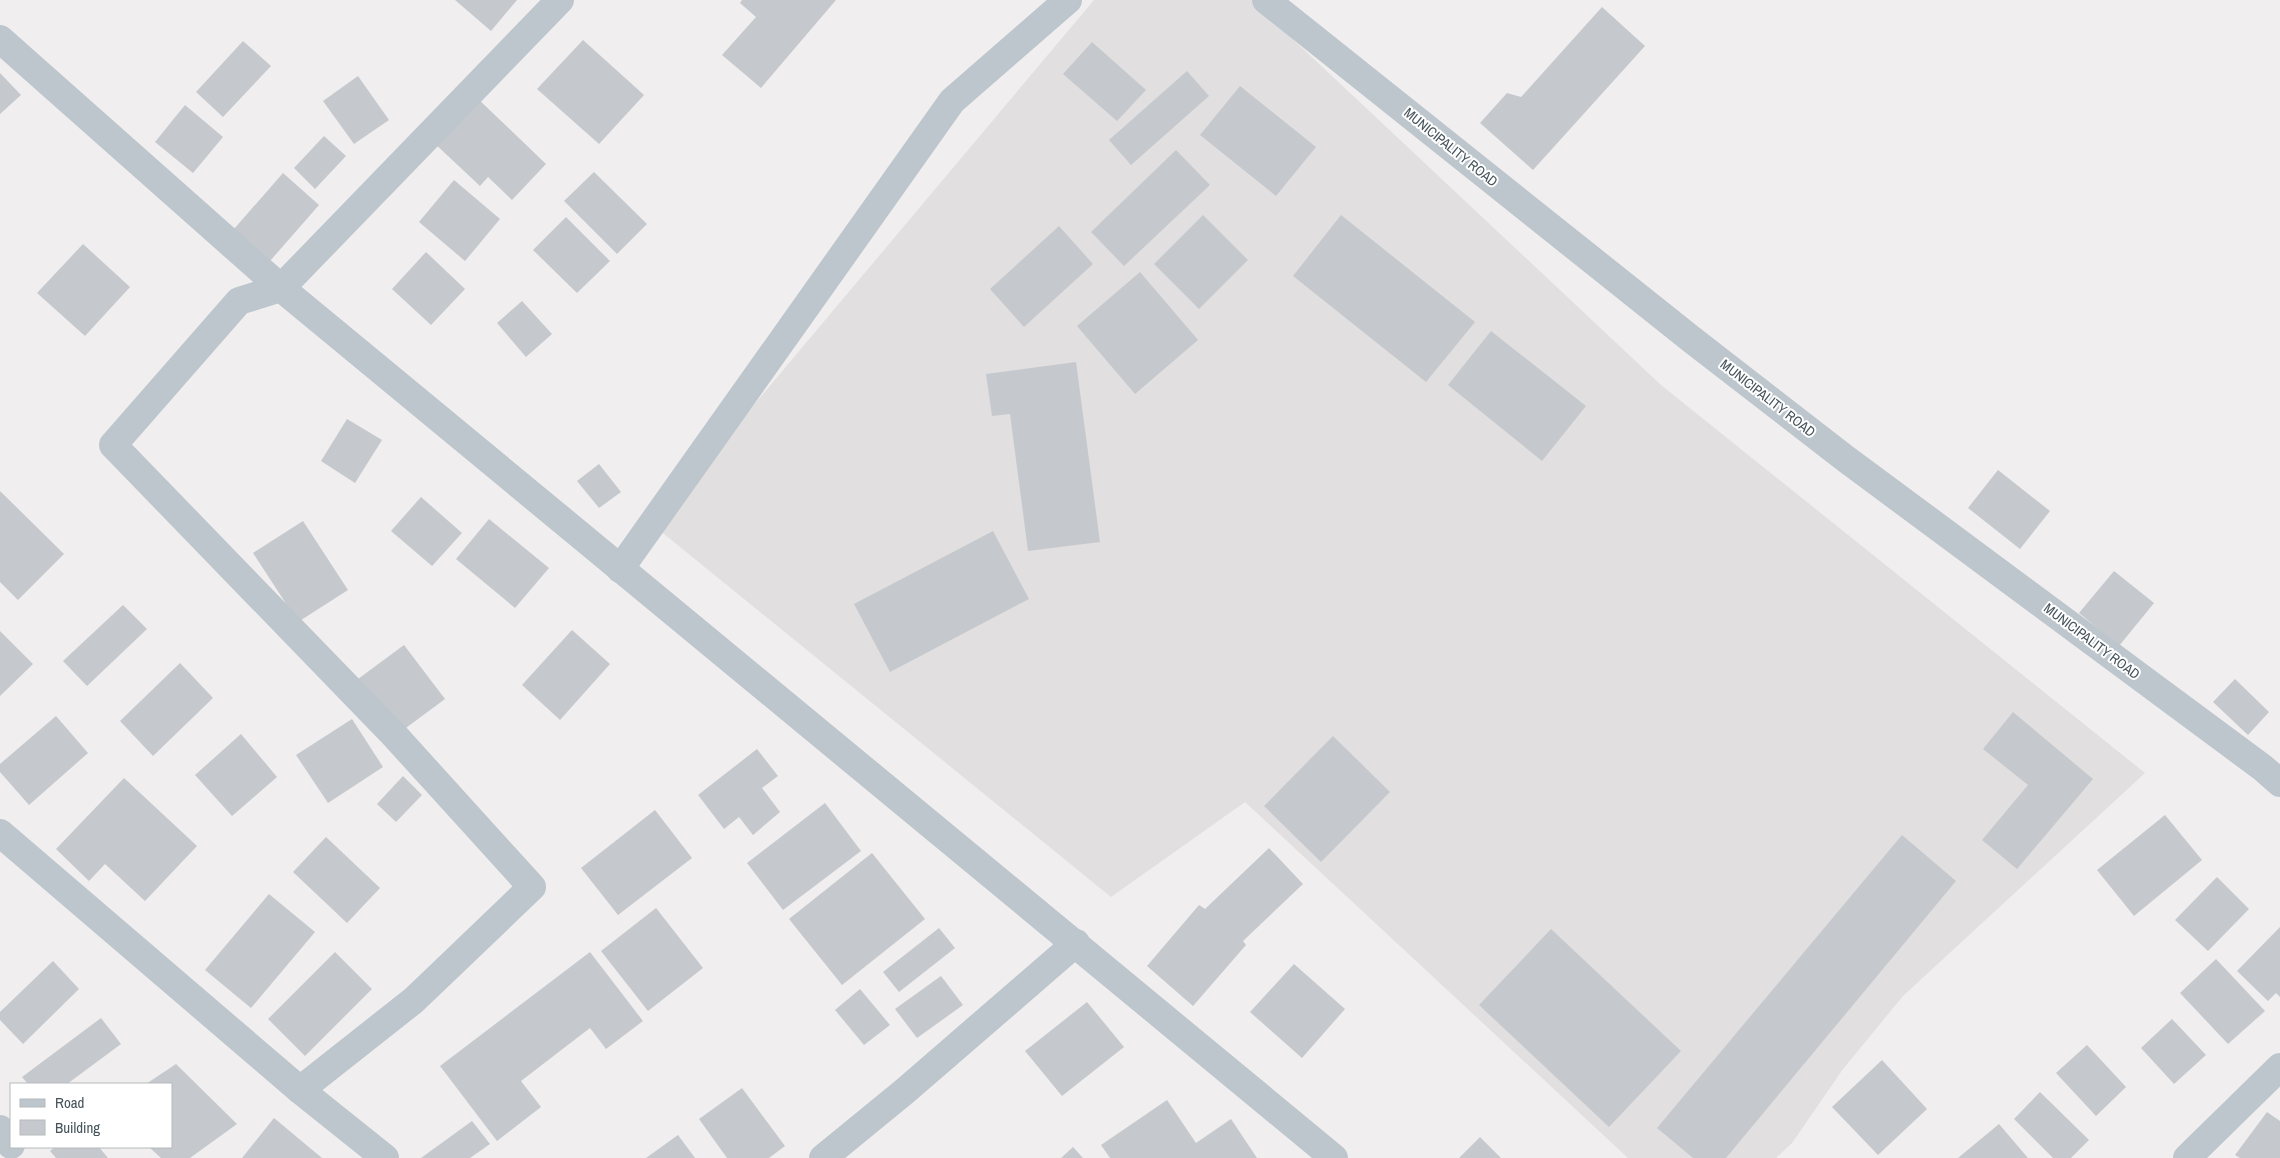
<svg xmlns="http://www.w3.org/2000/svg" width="2280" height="1158" font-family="'Archivo Narrow',sans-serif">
<rect width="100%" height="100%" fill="#f0eeee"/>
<path fill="#e1dfdf" d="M1094,0H1251L1661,385L2145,773L1903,996L1843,1069L1792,1143L1776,1158H1628L1245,802L1111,897L653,525Z"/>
<g fill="#c5c9cd">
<path d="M455,0H517L491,31Z"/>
<path d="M742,0H836L761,88L722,55L756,17L740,3Z"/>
<path d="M1602,7L1645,46L1533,170L1480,123L1507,93L1521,97Z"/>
<path d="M583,40L644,95L599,144L537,89Z"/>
<path d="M243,41L271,66L223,117L196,92Z"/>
<path d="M1092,42L1146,90L1117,121L1063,74Z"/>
<path d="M1187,71L1209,96L1131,165L1109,140Z"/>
<path d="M0,73L21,95L0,114Z"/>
<path d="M358,76L389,120L354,144L323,101Z"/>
<path d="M1240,86L1316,147L1276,196L1200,135Z"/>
<path d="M475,96L546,164L512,200L488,177L480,186L432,141Z"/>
<path d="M185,105L223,137L193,173L155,142Z"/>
<path d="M324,136L346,156L315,189L294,168Z"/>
<path d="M1176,150L1210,185L1124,266L1091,232Z"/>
<path d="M594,172L647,224L617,254L564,201Z"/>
<path d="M283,173L319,205L270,261L234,229Z"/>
<path d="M454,180L500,219L465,261L419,222Z"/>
<path d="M1203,215L1248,260L1199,309L1154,264Z"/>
<path d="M1341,215L1475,322L1426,382L1293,276Z"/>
<path d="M566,217L610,261L577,293L533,250Z"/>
<path d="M1059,226L1093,264L1024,327L990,289Z"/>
<path d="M83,244L130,287L85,336L37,293Z"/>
<path d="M426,252L465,289L431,325L392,289Z"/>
<path d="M1140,272L1198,340L1135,394L1077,326Z"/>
<path d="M522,301L552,334L526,357L497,323Z"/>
<path d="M1491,331L1586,406L1542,461L1448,385Z"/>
<path d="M1076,362L1100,542L1028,551L1010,414L992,416L986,374Z"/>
<path d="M347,419L382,440L355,483L321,461Z"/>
<path d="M599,464L621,492L599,508L577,481Z"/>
<path d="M1998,470L2050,511L2020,549L1968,508Z"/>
<path d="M0,491L64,554L18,600L0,582Z"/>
<path d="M421,497L462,533L432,566L391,531Z"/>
<path d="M489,519L549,568L515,608L456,559Z"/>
<path d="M303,521L348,590L298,622L253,553Z"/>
<path d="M993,531L1029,599L890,672L854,604Z"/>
<path d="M2114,571L2154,603L2119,646L2079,613Z"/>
<path d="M123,605L147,629L87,686L63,661Z"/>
<path d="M572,630L610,664L560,720L522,685Z"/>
<path d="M0,631L33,664L0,696Z"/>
<path d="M404,645L445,699L395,736L354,682Z"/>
<path d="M180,663L213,698L153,756L120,721Z"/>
<path d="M2235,679L2269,712L2248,735L2213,702Z"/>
<path d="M2013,712L2093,779L2017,869L1982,840L2028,785L1983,749Z"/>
<path d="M56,716L88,753L29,805L0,772V764Z"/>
<path d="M352,719L383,767L328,803L296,755Z"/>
<path d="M241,734L277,777L232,816L195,775Z"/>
<path d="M1333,736L1390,792L1321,862L1264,806Z"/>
<path d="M757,749L778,776L762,788L780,812L753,835L739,817L724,829L698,795Z"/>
<path d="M403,776L422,795L396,822L377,804Z"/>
<path d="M124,778L197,846L145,901L105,864L89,881L56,849Z"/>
<path d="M825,803L861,851L783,910L747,863Z"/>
<path d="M655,810L692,858L618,915L581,868Z"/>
<path d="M2165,815L2202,860L2134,916L2097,870Z"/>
<path d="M1902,835L1956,881L1726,1158H1693L1657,1128Z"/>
<path d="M326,837L380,888L347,923L293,872Z"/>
<path d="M1269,848L1303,884L1243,941L1246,945L1193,1006L1147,966L1199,905L1205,909Z"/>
<path d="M872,853L925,919L842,985L789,919Z"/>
<path d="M2217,877L2249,909L2208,951L2175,920Z"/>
<path d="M269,894L315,932L251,1008L205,970Z"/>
<path d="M656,908L703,968L648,1011L601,951Z"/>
<path d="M2280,927V997L2276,993L2268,1001L2237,971Z"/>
<path d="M939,928L955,948L899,992L883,972Z"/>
<path d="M1551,929L1681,1051L1609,1127L1479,1005Z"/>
<path d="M335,952L372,989L305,1056L268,1019Z"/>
<path d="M590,952L643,1021L606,1049L590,1028L521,1081L541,1107L497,1141L440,1066Z"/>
<path d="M2216,959L2265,1011L2228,1044L2180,993Z"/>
<path d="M53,961L79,989L23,1044L0,1020V1012Z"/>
<path d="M1294,964L1345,1009L1302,1058L1250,1012Z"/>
<path d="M941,976L963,1005L917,1038L895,1009Z"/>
<path d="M860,989L890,1025L864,1045L835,1010Z"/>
<path d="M1087,1002L1124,1047L1062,1096L1025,1051Z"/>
<path d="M101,1018L121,1044L67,1084H28L22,1077Z"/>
<path d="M2172,1019L2206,1055L2174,1084L2141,1048Z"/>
<path d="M2087,1045L2126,1087L2096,1116L2056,1073Z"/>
<path d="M1882,1060L1927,1109L1878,1155L1832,1107Z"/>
<path d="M176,1064L237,1124L190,1158H161L149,1147H171V1084H146Z"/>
<path d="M742,1088L785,1146L769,1158H727L699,1119Z"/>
<path d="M2040,1092L2089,1140L2071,1158H2053L2014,1119Z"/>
<path d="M1167,1100L1196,1143L1231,1119L1257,1158H1110L1101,1145Z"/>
<path d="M2267,1112L2280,1121V1158H2240L2235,1155Z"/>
<path d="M274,1118L322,1158H242Z"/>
<path d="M472,1121L490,1144L470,1158H421Z"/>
<path d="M1999,1124L2028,1158H1958Z"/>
<path d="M678,1135L695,1158H646Z"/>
<path d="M1480,1137L1501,1158H1459Z"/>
<path d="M55,1147H99L108,1158H56L50,1151Z"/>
<path d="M1073,1147L1083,1158H1061Z"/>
</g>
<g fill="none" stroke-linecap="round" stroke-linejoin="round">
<g stroke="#bcc6cc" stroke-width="28">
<path d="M1266,0L1691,339L1846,459L2263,768L2280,783"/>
<path d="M0,39L281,288L1334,1158"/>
<path d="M620,569L952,101L1068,0"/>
<path d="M0,833L300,1090L385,1158"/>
<path d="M300,1090L414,1000L532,887L395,736L113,445L239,301L281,288L560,0"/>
<path d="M0,1129L11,1145"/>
<path d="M823,1158L905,1091L1076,943"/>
<path d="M2187,1158L2280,1067"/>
</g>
</g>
<g text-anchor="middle" stroke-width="4" stroke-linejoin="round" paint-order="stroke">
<g font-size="14" fill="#46535a" stroke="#fff">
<text transform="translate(1451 147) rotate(39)" y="5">MUNICIPALITY ROAD</text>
<text transform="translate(1768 398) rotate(38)" y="5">MUNICIPALITY ROAD</text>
<text transform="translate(2092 641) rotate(37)" y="5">MUNICIPALITY ROAD</text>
</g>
</g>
<rect x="10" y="1083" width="162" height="65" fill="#ffffff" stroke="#b5babd"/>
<rect x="20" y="1099" width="25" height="8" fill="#bcc6cc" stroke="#b5babd"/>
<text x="55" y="1108" font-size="15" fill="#46535a">Road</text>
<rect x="20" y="1120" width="25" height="15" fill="#c5c9cd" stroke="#b5babd"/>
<text x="55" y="1133" font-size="15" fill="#46535a">Building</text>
</svg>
